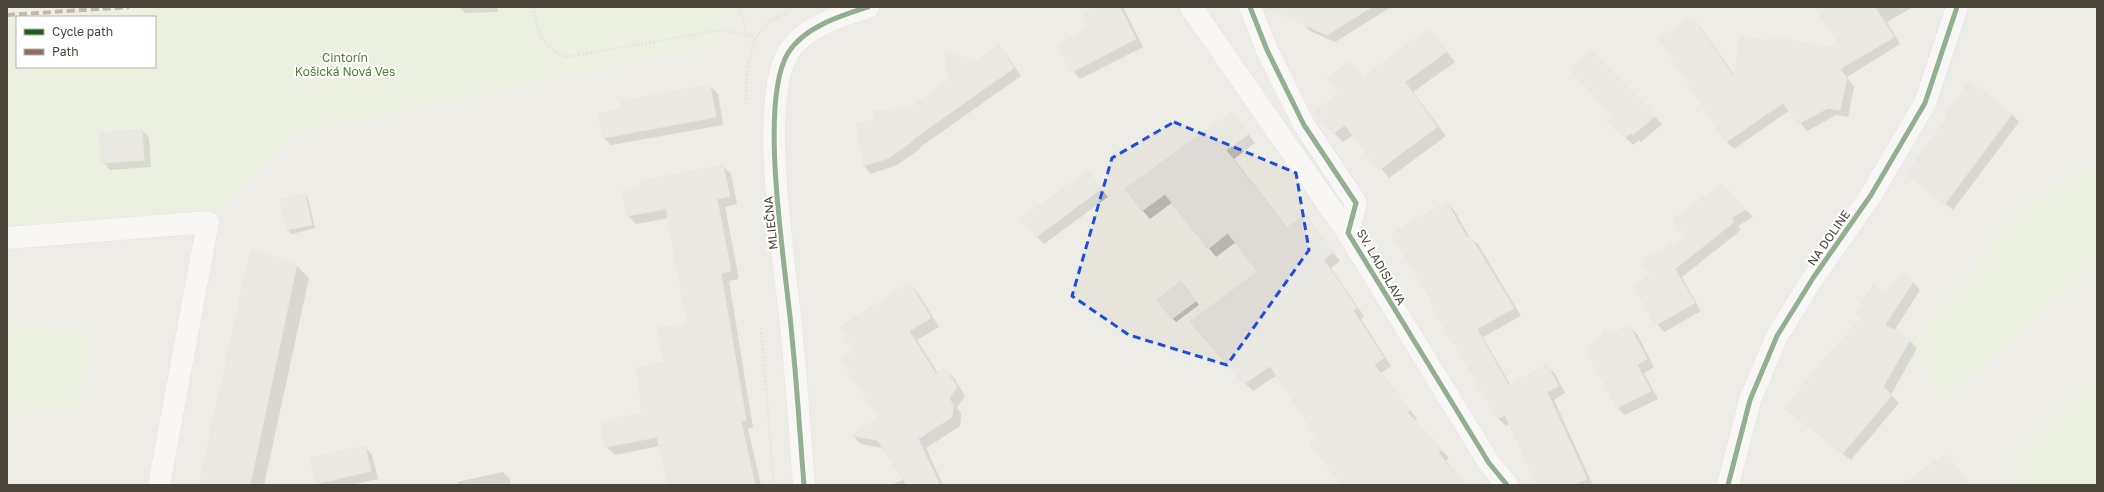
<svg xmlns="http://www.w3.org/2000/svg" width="2104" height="492" font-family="'Golos Text',sans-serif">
<rect width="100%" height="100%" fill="#f4f2ee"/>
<path fill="#e7e4dc" d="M760,7H2097V162L2023,207L1912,346L1946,402L2097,260V380L2009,457L2026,485H7V238L208,222L296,134L718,44L722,17Z"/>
<g fill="#e1eecf" fill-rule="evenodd">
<path d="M7,7H760L722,17L718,44L296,134L208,222L7,238ZM17,17H155V67H17Z"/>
<path d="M2097,162V260L1946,402L1912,347L2023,207Z"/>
<path d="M7,320L94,334L76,411L7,414Z"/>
<path d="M2097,380V485H2026L2009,457Z"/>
</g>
<g fill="#0003">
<path d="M459,7H497L498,12L465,13Z"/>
<path d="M1099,7H1123L1143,47L1080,79L1073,71Z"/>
<path d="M1298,7H1391L1335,42L1310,31L1302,23Z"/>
<path d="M1823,7H1913L1887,22L1900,44L1847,77L1854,87L1848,117L1836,115L1807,131L1790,110L1734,149L1726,141L1693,18L1700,26L1735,76L1845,52Z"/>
<path d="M1429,30L1455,62L1413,92L1446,136L1389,178L1354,135L1343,142L1334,133L1341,95L1350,63L1363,78Z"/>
<path d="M999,46L1006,54L1021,76L919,148L920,149L897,165L871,174L864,166L858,124L877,121L910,109Z"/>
<path d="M1591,52L1662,124L1641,142L1639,140L1633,145L1608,120L1613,115Z"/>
<path d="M710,86L718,94L723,125L611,145L604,138Z"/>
<path d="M1232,113L1255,143L1234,159L1288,229L1305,216L1340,261L1331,268L1364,316L1361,319L1391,366L1381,373L1417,419L1414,421L1449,458L1446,461L1465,485H1342L1319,439L1277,375L1253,391L1245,383L1259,272L1236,242L1216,257L1173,202L1150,219L1142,210Z"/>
<path d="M2012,114L2019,122L1953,210L1907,174Z"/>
<path d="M142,130L149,138L151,167L110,170L103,162Z"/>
<path d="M723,166L731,174L737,204L725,207L739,279L729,281L753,428L748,429L761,485H669L660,446L615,455L607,447L643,414L665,363L689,324L669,218L636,224L628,216L643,188Z"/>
<path d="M1088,172L1108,197L1044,244L1036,236Z"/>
<path d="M1722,186L1753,217L1738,226L1741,230L1682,277L1701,311L1664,332L1657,324L1652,277L1688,237Z"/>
<path d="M305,194L308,198L315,228L292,234L288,230Z"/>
<path d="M1447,203L1454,210L1469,237L1478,244L1521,316L1483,337L1511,386L1547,366L1555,374L1565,393L1554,400L1593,485H1538L1510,424L1506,426L1499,419L1460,350L1453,342L1432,299Z"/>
<path d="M296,265L309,278L264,485H200Z"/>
<path d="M1913,282L1920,290L1894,331L1910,341L1917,348L1891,395L1899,403L1851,460L1785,408L1885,294Z"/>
<path d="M910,284L918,293L939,327L917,340L938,373L945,369L954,378L965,396L957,407L961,414L960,426L926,448L943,485H891L904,479L883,448L861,444L853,436L880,418L856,351Z"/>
<path d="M1185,286L1199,305L1176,322L1172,318Z"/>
<path d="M1629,326L1637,334L1654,367L1644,373L1658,399L1625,415L1618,408L1587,348Z"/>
<path d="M365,447L372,455L378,479L350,485H318L316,483Z"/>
<path d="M1946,455L1971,485H1904Z"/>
<path d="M503,472L510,479L511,485H458L457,482Z"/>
</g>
<g fill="#dedbd6" stroke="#dcd9d4">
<path d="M1097,7H1120L1136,39L1072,72L1058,45L1089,28L1083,14Z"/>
<path d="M1265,7H1372L1327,35Z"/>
<path d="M1815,7H1875L1894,37L1840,69L1847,78L1840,110L1828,108L1798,124L1783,103L1726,142L1659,38L1693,17L1734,77L1741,36L1768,41L1775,37L1843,50Z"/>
<path d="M1430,28L1446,52L1405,82L1437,127L1379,170L1345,125L1333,134L1316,111L1339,94L1327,78L1350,62L1362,78Z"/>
<path d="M999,45L1014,68L912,140L913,141L889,158L863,166L857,123L876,120L874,111L910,108L949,80L945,49L975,62Z"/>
<path d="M1591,51L1655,116L1633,135L1631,133L1625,138L1606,120L1612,115L1570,69Z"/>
<path d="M1970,81L2012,114L1945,204L1906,174L1949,116L1946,113Z"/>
<path d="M710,85L716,117L603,138L598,114L622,108V101Z"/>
<path d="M1232,112L1248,135L1226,150L1287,228L1305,214L1333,252L1324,260L1357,308L1353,310L1384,358L1374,365L1410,410L1407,412L1442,449L1438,453L1465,485H1343L1310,445L1318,439L1270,366L1244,384L1190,322L1257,272L1228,233L1208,249L1165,194L1142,211L1125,189Z"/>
<path d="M142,129L144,160L102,163L99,133Z"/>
<path d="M723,165L730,196L717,199L731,271L721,273L746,420L741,421L755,485H668L657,437L606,447L601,422L642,413L637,368L664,362L658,328L687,323L666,209L627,216L622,191L641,187V181Z"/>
<path d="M1088,171L1101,189L1036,237L1022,218Z"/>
<path d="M1722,184L1746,209L1731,218L1734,222L1675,269L1695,303L1656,325L1633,285L1651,276L1642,260L1687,237L1674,219Z"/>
<path d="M305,193L312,225L287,230L280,199Z"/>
<path d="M1447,202L1467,238L1470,236L1514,308L1477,329L1509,386L1547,365L1559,386L1547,392L1587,479L1573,485H1537L1505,415L1498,419L1454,342L1452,343L1429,300L1431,299L1394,238L1392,233Z"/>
<path d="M251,249L297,264L250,485H199Z"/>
<path d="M1903,273L1913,282L1885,325L1910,340L1883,387L1892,395L1843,453L1784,408L1822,363L1821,362L1862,318L1856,313L1873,285L1885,293Z"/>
<path d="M1181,281L1196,301L1172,319L1157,300Z"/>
<path d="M910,283L931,318L909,331L936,374L945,368L957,387L949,398L953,405L952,417L918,439L940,485H907L877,440L852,436L879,418L841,359L855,351L840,327Z"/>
<path d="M1629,325L1647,359L1637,365L1651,391L1617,408L1585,348L1601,340L1603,330L1614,333Z"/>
<path d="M365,446L371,471L316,484L310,458Z"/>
<path d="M1946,454L1971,485H1902Z"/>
</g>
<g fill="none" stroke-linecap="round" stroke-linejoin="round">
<g stroke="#d2d0cb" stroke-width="23">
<g id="street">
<path d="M1191,7L1348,233L1489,463L1507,485"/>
<path d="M1250,7L1267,50L1304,125L1356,203L1348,233"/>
<path d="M7,238L208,222L159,485"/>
<path d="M804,485C800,436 797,386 792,337C787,274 757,104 788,53C804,27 840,16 868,7"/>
<path d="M1728,485L1750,400L1777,336L1813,278L1871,195L1925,103L1957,7"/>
</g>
</g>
<g stroke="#d3d2cc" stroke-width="2.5" stroke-dasharray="2 2" stroke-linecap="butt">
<path d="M533,7C538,32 540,48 567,57L720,30L757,37"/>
<path d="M739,7L747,34"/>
<path d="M746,104C746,71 747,24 786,14"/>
<path d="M761,328L774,485"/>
</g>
<use href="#street" stroke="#fdfdfc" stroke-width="22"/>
<path stroke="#8d6e63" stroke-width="4" stroke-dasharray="8 4" stroke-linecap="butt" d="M7,15L129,7"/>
<g stroke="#fff" stroke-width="8">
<g id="cycleway">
<path d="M1250,7L1267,50L1304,125L1356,203L1348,233L1489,463L1507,485"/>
<path d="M804,485C800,436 797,386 792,337C787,274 757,104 788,53C804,27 840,16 868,7"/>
<path d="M1728,485L1750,400L1777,336L1813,278L1871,195L1925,103L1957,7"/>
</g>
</g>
<use href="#cycleway" stroke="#1b5e20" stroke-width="5"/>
</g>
<path d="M0 0H2104V492H0ZM1174,122L1296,173L1309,250L1227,365L1129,335L1072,296L1112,158Z" fill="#f4f2ee" fill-opacity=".55" fill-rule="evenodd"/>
<path fill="none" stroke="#1d4ed8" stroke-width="3" stroke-dasharray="8 5" stroke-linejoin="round" d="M1174,122L1296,173L1309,250L1227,365L1129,335L1072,296L1112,158Z"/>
<g text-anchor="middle" stroke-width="4" stroke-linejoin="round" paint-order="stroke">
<g font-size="12" fill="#4a7f2a" stroke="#fff">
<text x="345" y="62">Cintorín<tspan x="345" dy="14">Košická Nová Ves</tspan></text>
</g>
<g font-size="12" fill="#4b4439" stroke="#fff">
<text transform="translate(771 223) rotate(-96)" y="4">MLIEČNA</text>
<text transform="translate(1829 238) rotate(-55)" y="4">NA DOLINE</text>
<text transform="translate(1381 267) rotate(60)" y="4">SV. LADISLAVA</text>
</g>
</g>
<rect width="2104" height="492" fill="none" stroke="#4b4439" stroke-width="16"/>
<rect x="16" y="16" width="140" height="52" fill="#ffffff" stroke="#b7b4b0"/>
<rect x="24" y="29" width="20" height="6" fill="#1b5e20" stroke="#b7b4b0"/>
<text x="52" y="36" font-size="12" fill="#4b4439">Cycle path</text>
<rect x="24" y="49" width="20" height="6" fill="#8d6e63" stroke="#b7b4b0"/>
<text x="52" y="56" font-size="12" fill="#4b4439">Path</text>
</svg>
